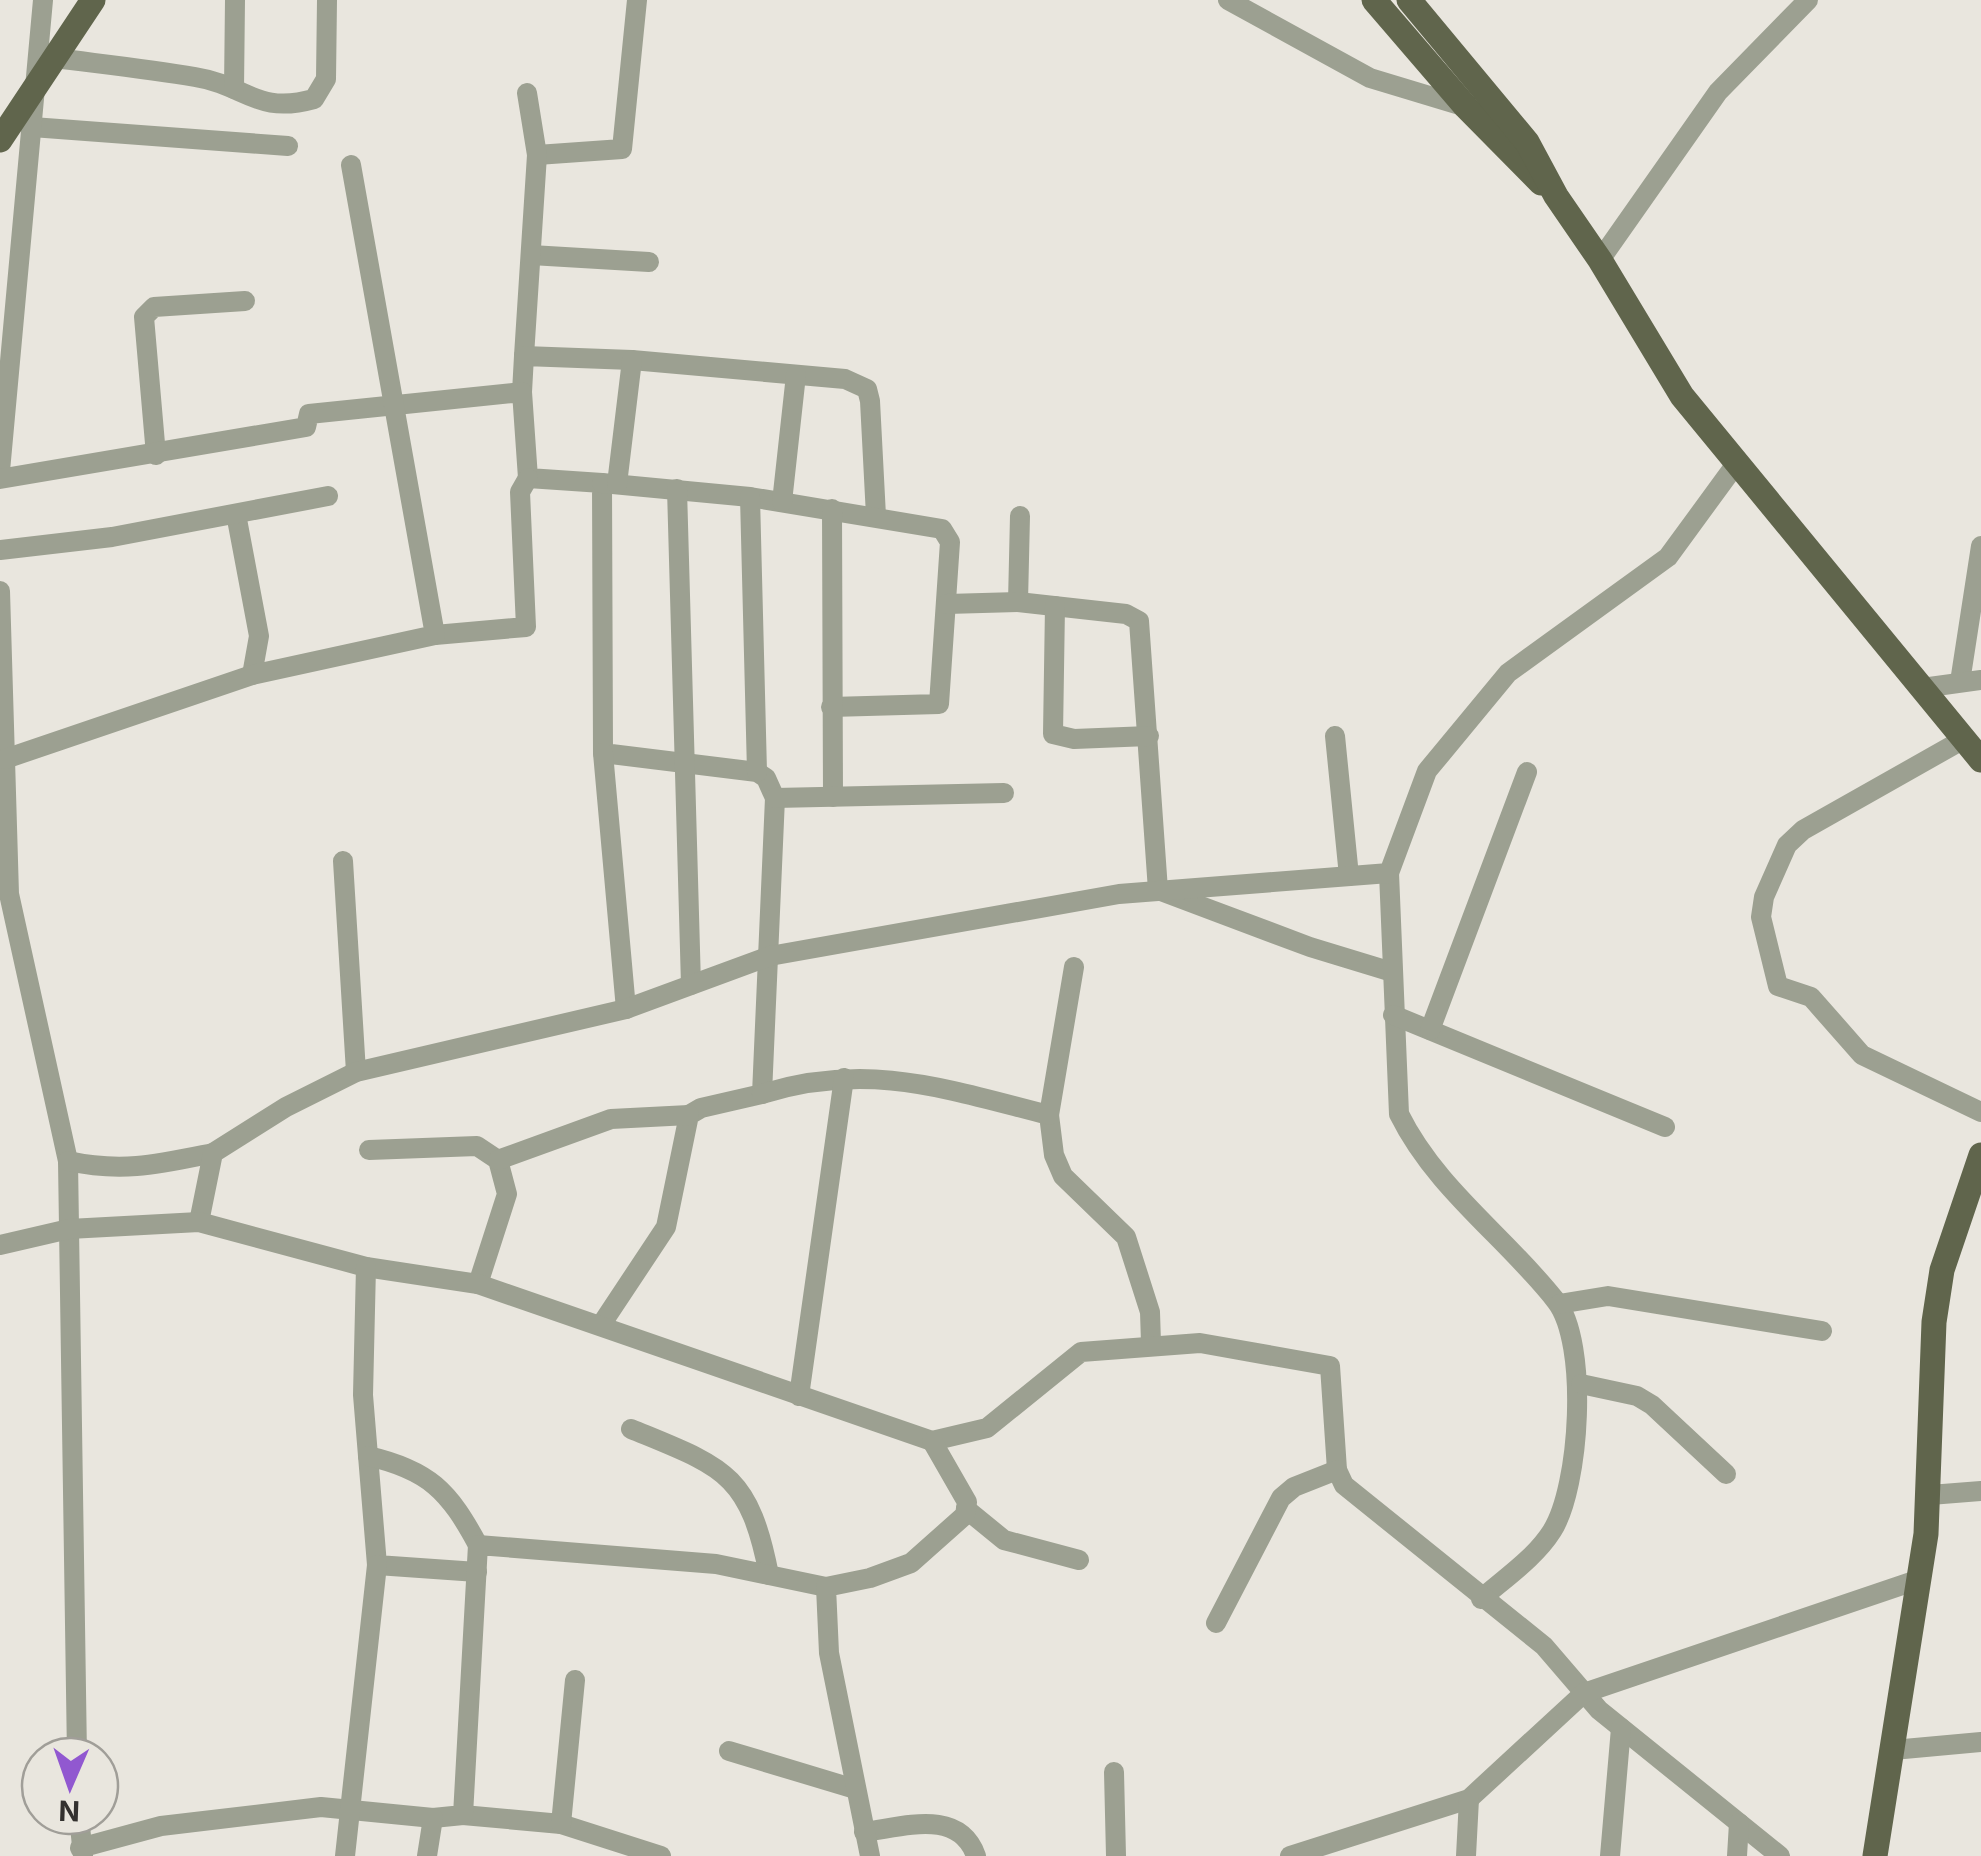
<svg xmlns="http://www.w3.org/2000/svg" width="1981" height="1856" font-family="Inter,sans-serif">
<rect width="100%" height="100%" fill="#e9e6de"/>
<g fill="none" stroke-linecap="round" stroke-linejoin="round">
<g stroke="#9ca091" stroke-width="20">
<path d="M1228,0L1370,78L1466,107"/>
<path d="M55,58C101,64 149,69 195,77C246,85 256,115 314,99L326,79L327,0"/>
<path d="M234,89L235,0"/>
<path d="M32,127L288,146"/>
<path d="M537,155L622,149L637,0"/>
<path d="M531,255L649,262"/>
<path d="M1600,260L1718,92L1808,0"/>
<path d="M524,356L537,155L527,93"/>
<path d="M522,392L524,356L632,360L845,379L867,389L870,401L876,516"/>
<path d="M156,455L144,317L154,307L245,301"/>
<path d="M0,471L43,0"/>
<path d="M0,479L306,427L309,414L522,392L528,478L602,483L603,753L757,772L766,778L775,798L762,1094L701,1108L689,1115L666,1227L601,1325"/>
<path d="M602,483L750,497L942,529L950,542L939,704L831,707"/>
<path d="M617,484L632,360"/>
<path d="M677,489L691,985"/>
<path d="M750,497L757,772"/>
<path d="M782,502L796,375"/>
<path d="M832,509L833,797"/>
<path d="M236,514L259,636L252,675"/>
<path d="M0,550L112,537L328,496"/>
<path d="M0,591L9,894L68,1161L77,1756"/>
<path d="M1018,602L1020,516"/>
<path d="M947,604L1018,602L1126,614L1139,621L1158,890L1310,947L1392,972"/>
<path d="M1055,606L1053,734L1074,739L1149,736"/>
<path d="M435,635L526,627L520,492L528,478"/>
<path d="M1960,682L1981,546"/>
<path d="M1922,688L1981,680"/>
<path d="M1335,736L1349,876"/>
<path d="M1964,739L1803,830L1787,845L1764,897L1761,917L1778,986L1811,997L1862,1055L1981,1112"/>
<path d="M603,753L626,1009"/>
<path d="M5,759L252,675L435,635L351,165"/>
<path d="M775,798L1004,793"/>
<path d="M343,861L356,1072"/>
<path d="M1389,873L1399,1114C1436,1189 1506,1237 1556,1301C1589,1343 1580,1487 1552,1531C1535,1558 1505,1578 1481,1599"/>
<path d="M1393,1015L1665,1127"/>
<path d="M1430,1030L1527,772"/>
<path d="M762,1094C868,1061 946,1089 1049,1115L1054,1155L1063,1176L1126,1237L1150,1312L1151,1343"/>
<path d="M1049,1115L1074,967"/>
<path d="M369,1150L477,1146L498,1160L507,1194L478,1284"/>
<path d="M498,1160L611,1119L689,1115"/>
<path d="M68,1161C123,1173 159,1164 213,1153"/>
<path d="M199,1222L213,1153L286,1107L356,1072L626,1009L770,956L1119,894L1389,873L1427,771L1508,673L1668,557L1736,464"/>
<path d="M0,1245L69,1229L199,1222L366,1267L478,1284L932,1441L987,1428L1081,1352L1200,1343L1330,1366L1337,1470L1344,1485L1544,1646L1599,1710L1780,1856"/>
<path d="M366,1267L363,1395L377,1565L477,1572"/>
<path d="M1559,1304L1608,1296L1822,1331"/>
<path d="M1581,1384L1637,1396L1652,1405L1726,1474"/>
<path d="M799,1396L844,1078"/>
<path d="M631,1429C723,1467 749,1472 769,1575"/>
<path d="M368,1456C429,1470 449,1491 478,1545"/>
<path d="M1930,1495L1981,1491"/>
<path d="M966,1509L1004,1540L1079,1560"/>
<path d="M1216,1623L1281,1498L1294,1487L1337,1470"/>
<path d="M1893,1750L1981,1742"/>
<path d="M729,1751L855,1789"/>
<path d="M1114,1772L1116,1856"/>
<path d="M463,1815L561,1824L661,1856"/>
<path d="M79,1816L83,1856"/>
<path d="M433,1818L463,1815L478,1545L716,1564L826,1587"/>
<path d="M561,1824L575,1680"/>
<path d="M864,1832C904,1827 959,1808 976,1856"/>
<path d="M80,1848L161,1826L321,1807L433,1818L427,1856"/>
<path d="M345,1856L377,1565"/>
<path d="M870,1856L829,1653L826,1587L870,1578L911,1563L965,1515L967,1502L932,1441"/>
<path d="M1290,1856L1469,1799L1584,1693L1920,1579"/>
<path d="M1466,1856L1469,1799"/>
<path d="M1610,1856L1621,1728"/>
<path d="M1737,1856L1739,1823"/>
</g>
<g stroke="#60654c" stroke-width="25">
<path d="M1374,0L1466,107L1541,183"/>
<path d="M1409,0L1527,142L1556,196L1600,260L1682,396L1981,760"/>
<path d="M0,140L93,0"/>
<path d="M1875,1856L1926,1534L1934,1322L1942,1270L1981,1155"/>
</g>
</g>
<g transform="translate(70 1786) rotate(182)"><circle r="48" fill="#e9e6de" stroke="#a09e98" stroke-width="2.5"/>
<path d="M0-8L18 38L0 25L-18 38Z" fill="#9158d0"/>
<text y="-15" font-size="28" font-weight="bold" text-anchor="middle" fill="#33312f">N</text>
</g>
</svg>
